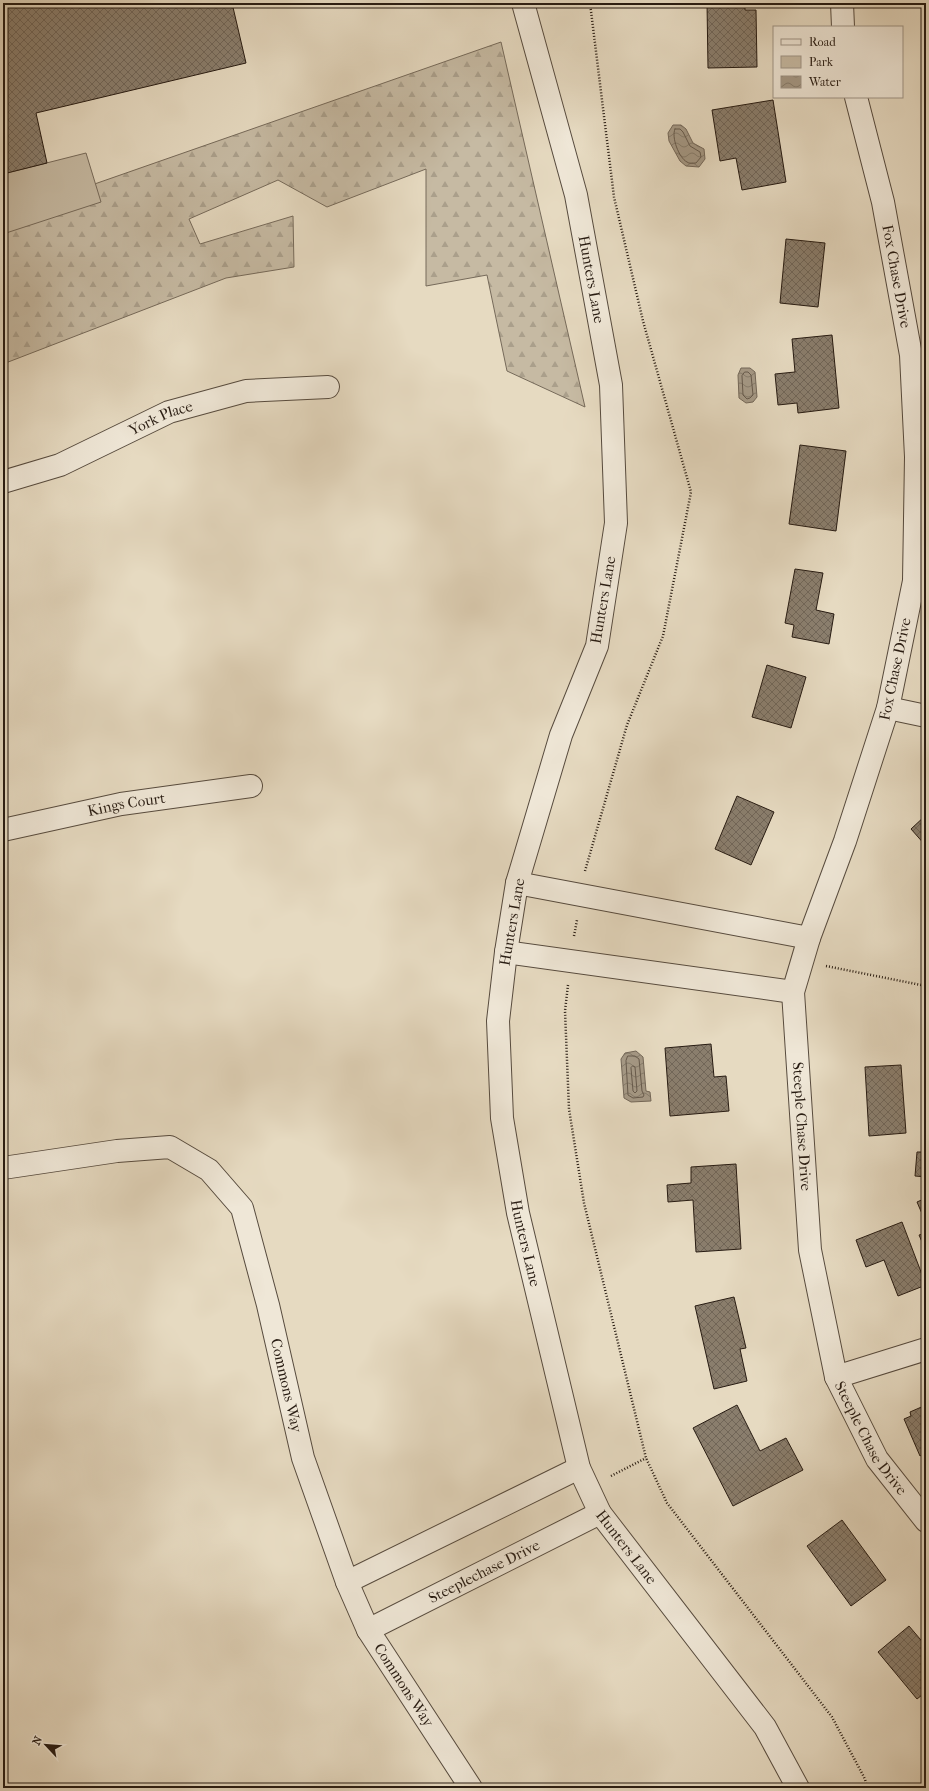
<svg xmlns="http://www.w3.org/2000/svg" width="929" height="1791" font-family="'IM FELL French Canon',serif">
<defs>
<pattern id="forest-firs" width="22" height="20" patternUnits="userSpaceOnUse"><rect width="22" height="20" fill="#c6baa3"/><path d="M5 1l3.5 6h-7zM16 11l3.5 6h-7z" fill="#aa9f8b"/></pattern>
<pattern id="water-waves" width="16" height="10" patternUnits="userSpaceOnUse"><rect width="16" height="10" fill="#a59986"/><path d="M0 5q4-4 8 0t8 0" fill="none" stroke="#867c6c"/></pattern>
<pattern id="building-cross-hatch" width="8" height="8" patternUnits="userSpaceOnUse"><rect width="8" height="8" fill="#8a7e6d"/><path d="M0 0l8 8M0 8l8-8" fill="none" stroke="#716658"/></pattern>
</defs>
<rect width="100%" height="100%" fill="#e6dac1"/>
<filter id="stains"><feTurbulence type="fractalNoise" baseFrequency=".005" numOctaves="4"/><feColorMatrix values="0 0 0 0 .2 0 0 0 0 .09 0 0 0 0 .02 0 0 0 .5 -.17"/></filter>
<radialGradient id="worn" r=".72"><stop offset=".6" stop-color="#630" stop-opacity="0"/><stop offset="1" stop-color="#630" stop-opacity=".3"/></radialGradient>
<path fill="url(#forest-firs)" stroke="#766a5a" d="M501,42L585,407L507,371L487,275L426,286V169L327,207L278,180L189,219L200,244L293,216L294,267L226,278L3,364V216Z"/>
<path fill="#c6baa3" stroke="#766a5a" d="M86,153L101,202L3,234V174Z"/>
<g fill="url(#water-waves)" stroke="#736758">
<path d="M673,125H681L686,129L693,143L704,149L705,159L699,167L686,166L680,161L669,141L668,133Z"/>
<path d="M741,368H750L755,372L757,397L753,402L746,403L739,398L738,375Z"/>
<path d="M636,1051L643,1057L646,1091L650,1092L651,1101L631,1102L624,1098L621,1059L625,1053Z"/>
</g>
<g fill="none" stroke-linecap="round" stroke-linejoin="round">
<g stroke="#665a4c" stroke-width="1">
<path d="M675,129H680L683,132L690,146L700,152L701,157L696,163C693,163 689,164 687,162C679,158 671,137 675,129Z"/>
<path d="M745,372H748L751,375L753,395L750,398L747,399L743,395L742,376Z"/>
<path d="M628,1056H635L639,1059L642,1091L644,1095L643,1097L633,1098L628,1095L626,1061Z"/>
<path d="M633,1066L635,1067L637,1091L635,1093L633,1091L631,1068Z"/>
</g>
</g>
<g fill="url(#building-cross-hatch)" stroke="#271b12">
<path d="M3,3H116L114,7L130,3H232L246,63L36,113L47,163L3,174Z"/>
<path d="M707,3H745V10H756L757,67L708,68Z"/>
<path d="M773,100L786,182L742,190L736,158L720,161L712,110Z"/>
<path d="M786,239L825,243L818,307L780,303Z"/>
<path d="M832,335L839,408L798,413L797,403L778,405L775,374L795,372L792,339Z"/>
<path d="M800,445L846,451L836,531L789,524Z"/>
<path d="M795,569L823,573L816,610L834,614L829,644L792,637L794,625L785,623Z"/>
<path d="M767,665L806,677L791,728L752,717Z"/>
<path d="M737,796L774,812L751,865L715,849Z"/>
<path d="M926,815V846L911,829Z"/>
<path d="M711,1044L714,1077L726,1076L729,1111L670,1116L665,1048Z"/>
<path d="M901,1065L906,1133L869,1136L865,1067Z"/>
<path d="M917,1152H926V1177L915,1176Z"/>
<path d="M736,1164L741,1249L696,1252L693,1200L668,1202L667,1185L691,1183V1167Z"/>
<path d="M926,1198V1223L917,1202Z"/>
<path d="M902,1222L926,1285L898,1296L884,1260L866,1267L856,1240Z"/>
<path d="M926,1233V1251L919,1235Z"/>
<path d="M734,1297L746,1348L740,1349L747,1381L714,1389L695,1306Z"/>
<path d="M737,1405L760,1451L786,1438L803,1470L733,1506L693,1428Z"/>
<path d="M926,1405V1452L920,1456L904,1419L911,1416L910,1412Z"/>
<path d="M842,1520L886,1580L851,1606L807,1546Z"/>
<path d="M909,1626L926,1646V1692L917,1699L878,1652Z"/>
</g>
<g fill="none" stroke-linecap="round" stroke-linejoin="round">
<g stroke="#574b3e" stroke-width="24">
<g id="street">
<path id="s1" d="M523,3L576,195L611,385L616,523L597,646L561,735L517,883L506,952L498,1021L502,1118L518,1213L579,1468L600,1513L765,1727L798,1788"/>
<path d="M842,3L843,27"/>
<path id="s2" d="M856,97L883,202L911,355L916,457L914,581L888,708L845,841L809,938L793,992L810,1250L836,1377L877,1459L926,1521"/>
<path id="s3" d="M3,482L60,465L169,412L246,391L328,387"/>
<path d="M888,708L926,716"/>
<path id="s4" d="M3,830L121,804L251,786"/>
<path d="M517,883L809,938"/>
<path d="M506,952L793,992"/>
<path id="s5" d="M3,1168L117,1151L170,1147L209,1170L242,1208L268,1305L303,1458L347,1582L368,1630L471,1788"/>
<path d="M836,1377L926,1349"/>
<path d="M347,1582L579,1468"/>
<path id="s6" d="M368,1630L600,1513"/>
</g>
</g>
<g stroke="#271b12" stroke-width="2.5" stroke-dasharray="1 2" stroke-linecap="butt">
<path d="M585,871L627,725L663,636L691,492L643,321L614,197L590,3"/>
<path d="M574,936L577,920"/>
<path d="M826,966L926,986"/>
<path d="M568,985L565,1011L569,1109L584,1203L646,1458L667,1503L832,1717L865,1779L867,1788"/>
<path d="M611,1476L646,1458"/>
</g>
<use href="#street" stroke="#efe7d7" stroke-width="22"/>
</g>
<g text-anchor="middle" stroke-width="3" stroke-linejoin="round" paint-order="stroke">
<g font-size="15" fill="#271b12" stroke="#efe7d7">
<text dy="5" stroke="none"><textPath href="#s2" startOffset="184">Fox Chase Drive</textPath></text>
<text dy="5" stroke="none"><textPath href="#s1" startOffset="285">Hunters Lane</textPath></text>
<text dy="5" stroke="none"><textPath href="#s3" startOffset="171">York Place</textPath></text>
<text transform="translate(603 600) rotate(-80)" y="5">Hunters Lane</text>
<text transform="translate(895 669) rotate(-78)" y="5">Fox Chase Drive</text>
<text dy="5" stroke="none"><textPath href="#s4" startOffset="126">Kings Court</textPath></text>
<text transform="translate(512 922) rotate(-80)" y="5">Hunters Lane</text>
<text dy="5" stroke="none"><textPath href="#s2" startOffset="1054">Steeple Chase Drive</textPath></text>
<text dy="5" stroke="none"><textPath href="#s1" startOffset="1269">Hunters Lane</textPath></text>
<text dy="5" stroke="none"><textPath href="#s5" startOffset="447">Commons Way</textPath></text>
<text dy="5" stroke="none"><textPath href="#s2" startOffset="1378">Steeple Chase Drive</textPath></text>
<text dy="5" stroke="none"><textPath href="#s1" startOffset="1593">Hunters Lane</textPath></text>
<text dy="5" stroke="none"><textPath href="#s6" startOffset="130">Steeplechase Drive</textPath></text>
<text dy="5" stroke="none"><textPath href="#s5" startOffset="771">Commons Way</textPath></text>
</g>
</g>
<rect width="929" height="1791" fill="none" stroke="#e6dac1" stroke-width="16"/>
<rect x="4" y="4" width="921" height="1783" fill="none" stroke="#271b12" stroke-width="2"/>
<rect x="8" y="8" width="913" height="1775" fill="none" stroke="#271b12"/>
<rect x="773" y="26" width="130" height="72" fill="#efe7d7" stroke="#9f9588"/>
<rect x="781" y="39" width="20" height="6" fill="#efe7d7" stroke="#9f9588"/>
<text x="809" y="46" font-size="12" fill="#271b12">Road</text>
<rect x="781" y="56" width="20" height="12" fill="#c6baa3" stroke="#9f9588"/>
<text x="809" y="66" font-size="12" fill="#271b12">Park</text>
<rect x="781" y="76" width="20" height="12" fill="url(#water-waves)" stroke="#9f9588"/>
<text x="809" y="86" font-size="12" fill="#271b12">Water</text>
<g transform="translate(46 1745) rotate(296)" stroke="#efe7d7" stroke-width="3" paint-order="stroke">
<path d="M0-3L7 15L0 10L-7 15Z" fill="#271b12"/>
<text y="-6" font-size="11" font-weight="bold" text-anchor="middle" fill="#271b12">N</text>
</g>
<rect width="100%" height="100%" filter="url(#stains)"/>
<rect width="100%" height="100%" fill="url(#worn)"/>
</svg>
